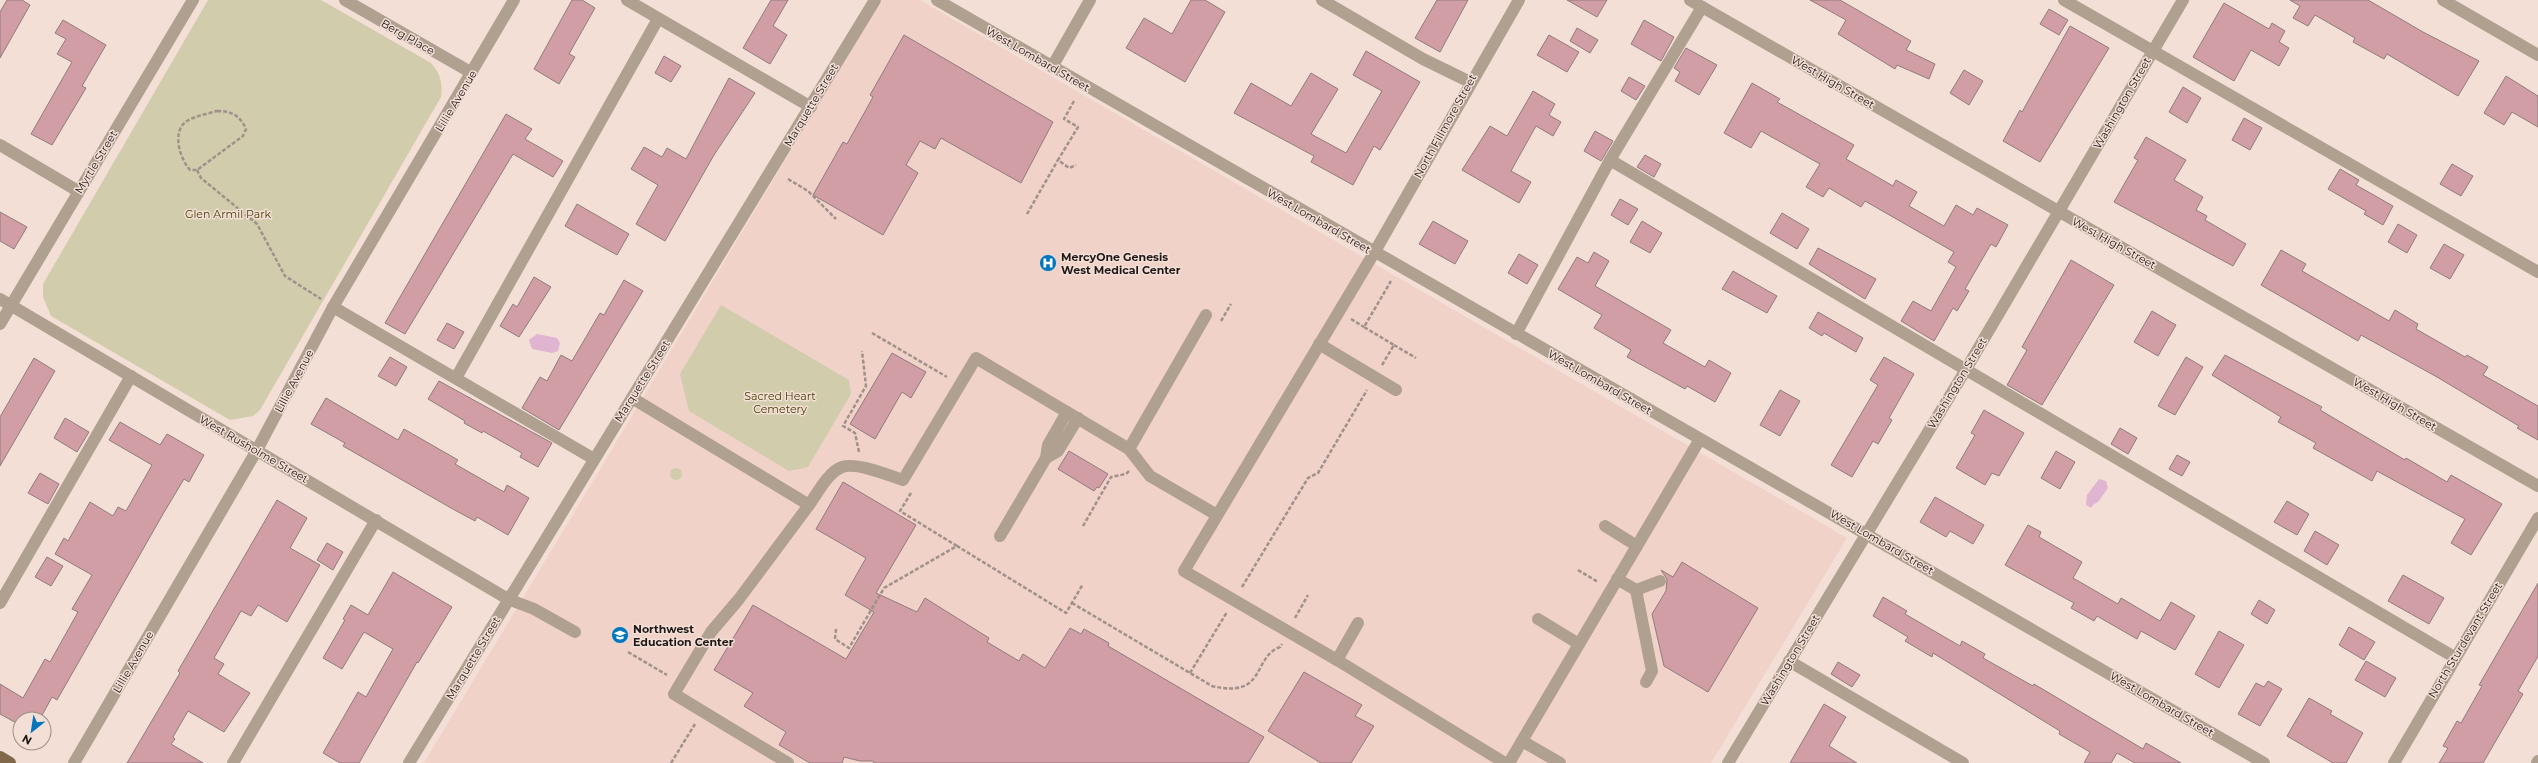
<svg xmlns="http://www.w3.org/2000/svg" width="2538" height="763" font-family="Montserrat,sans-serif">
<rect width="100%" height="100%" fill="#f4dfd7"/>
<path fill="#f0d2c8" d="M881,0H920L1847,538L1711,763H424Z"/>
<g fill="#d1ccab">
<path d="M208,0H321L431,63C440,73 443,83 441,97L260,410L253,416L230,420L51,316L43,297V284Z"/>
<path d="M721,305L849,380L851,394L808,467L789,471L689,411L680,374Z"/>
<circle cx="676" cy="474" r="6"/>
</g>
<g fill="#dfb5d2">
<path d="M537,334L557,338L560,343L558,351L552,353L532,349L529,340Z"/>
<path d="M2099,479L2106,481L2108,488L2098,502L2094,504L2091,508L2086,505L2087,495Z"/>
</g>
<g fill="#d19ea5" stroke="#907c7e">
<path d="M7,0H22L30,5L0,58V12Z"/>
<path d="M572,0H582L595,8L569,54L575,57L559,84L534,69Z"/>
<path d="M771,0H788L773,26L787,35L770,64L743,48Z"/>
<path d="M1191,0H1205L1225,12L1185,82L1126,48L1144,18L1172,34Z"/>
<path d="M1437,0H1468L1440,52L1415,38Z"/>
<path d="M1567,0H1607L1597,17Z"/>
<path d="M1810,0H1840L1911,41L1906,50L1935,64L1929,79L1897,65L1895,69L1838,34L1846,20Z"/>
<path d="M2290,0H2368L2423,32L2479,61L2458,96L2387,54L2384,59L2353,42L2355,38L2315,15L2308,26L2293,18L2300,6Z"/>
<path d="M2224,3L2269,29L2272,23L2285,31L2279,42L2289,48L2279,66L2251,50L2234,81L2193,57Z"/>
<path d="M2049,9L2068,20L2059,35L2040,24Z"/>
<path d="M63,20L106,45L82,86L86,88L52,145L31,134L72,62L57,54L66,39L55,33Z"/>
<path d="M1644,20L1674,37L1661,61L1631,44Z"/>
<path d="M2070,26L2109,48L2040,162L2003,141L2020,110L2022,112Z"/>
<path d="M1577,28L1598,40L1590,53L1570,41Z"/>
<path d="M904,35L1053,122L1021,183L941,138L935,149L920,141L906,165L918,173L883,235L813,195L843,142L847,144L873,97L870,95Z"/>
<path d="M1549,35L1579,52L1567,72L1537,55Z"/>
<path d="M1686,48L1717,65L1699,95L1675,81L1680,72L1674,68Z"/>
<path d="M1366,51L1420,82L1380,150L1374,146L1353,185L1311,162L1314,156L1234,113L1251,83L1291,106L1311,73L1338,89L1311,134L1346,153L1382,91L1353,75Z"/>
<path d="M664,56L681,66L671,82L655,73Z"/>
<path d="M1964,70L1983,81L1969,105L1950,93Z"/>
<path d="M2506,76L2538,96V127L2512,112L2504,125L2484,113Z"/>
<path d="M1629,77L1645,86L1636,100L1621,91Z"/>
<path d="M729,78L755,93L714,155L665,241L636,224L658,185L631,169L644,147L662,157L667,148L686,159Z"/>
<path d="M1752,83L1780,99L1777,102L1854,145L1846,159L1893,186L1896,180L1917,192L1909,206L1944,226L1956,205L1973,215L1977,208L2008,225L1996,247L1991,244L1965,289L1969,291L1957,311L1953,308L1934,341L1901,321L1913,301L1931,311L1956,267L1948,262L1954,252L1865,201L1861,207L1829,188L1823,197L1806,187L1820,164L1761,131L1751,148L1724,133Z"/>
<path d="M2183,87L2201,98L2187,123L2169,112Z"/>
<path d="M1533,91L1555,104L1549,115L1561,122L1553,136L1536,126L1511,171L1531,182L1519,203L1462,170L1490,126L1507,136Z"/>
<path d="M506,114L532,129L525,139L563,161L553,177L513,154L405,334L385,323Z"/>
<path d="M2244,118L2262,128L2250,150L2232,140Z"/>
<path d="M1595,131L1613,141L1601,161L1584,151Z"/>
<path d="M2146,137L2186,160L2174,180L2203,197L2196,210L2207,216L2205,220L2246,244L2233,266L2114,202L2138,160L2134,158Z"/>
<path d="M1645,155L1661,164L1654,177L1637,167Z"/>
<path d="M2452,164L2473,176L2461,196L2440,184Z"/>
<path d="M2340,169L2359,180L2356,185L2393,206L2383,225L2364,214L2366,211L2328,189Z"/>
<path d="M1620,199L1638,209L1628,225L1611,215Z"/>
<path d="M577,204L629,234L617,255L565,226Z"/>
<path d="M0,212L27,227L14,249L0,241Z"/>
<path d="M1782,213L1809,229L1797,249L1770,233Z"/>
<path d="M1433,221L1468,241L1455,264L1419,244Z"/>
<path d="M1642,221L1662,233L1650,253L1630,242Z"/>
<path d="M2398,224L2417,235L2407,253L2388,242Z"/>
<path d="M2444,244L2464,255L2450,279L2430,268Z"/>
<path d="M1818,248L1876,279L1865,299L1809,264Z"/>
<path d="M2281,250L2306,264L2302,271L2389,321L2395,310L2418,324L2416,329L2465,357L2467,355L2488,367L2483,375L2538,406V440L2517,428L2519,426L2437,377L2361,335L2358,341L2261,285Z"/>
<path d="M1594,252L1609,261L1595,286L1671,330L1663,343L1705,367L1709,360L1731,373L1715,402L1687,386L1685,389L1627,357L1631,350L1594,328L1602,315L1558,289L1577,257L1588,263Z"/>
<path d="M1519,254L1538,265L1527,284L1508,273Z"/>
<path d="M2071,260L2114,285L2042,405L2007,385L2027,350L2022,347Z"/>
<path d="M1733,271L1777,296L1767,313L1722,289Z"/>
<path d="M534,277L551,287L519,337L500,326L513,304L517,307Z"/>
<path d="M624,280L643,291L559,430L522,408L540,377L547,381L561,355L572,361L600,313L604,315Z"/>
<path d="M2152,311L2176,325L2158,356L2134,342Z"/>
<path d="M1818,312L1863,338L1856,352L1824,333L1822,336L1809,328Z"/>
<path d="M447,323L464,332L454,349L437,340Z"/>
<path d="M892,353L926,372L911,398L902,392L875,439L850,424Z"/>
<path d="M2225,355L2322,407L2320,410L2405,460L2406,458L2447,482L2451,475L2502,504L2471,555L2451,543L2465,519L2377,471L2372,481L2313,448L2316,443L2278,422L2281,417L2212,375Z"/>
<path d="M390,357L407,367L396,386L378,376Z"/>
<path d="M1884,357L1914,374L1889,418L1892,420L1878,444L1873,441L1852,477L1831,465L1878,385L1870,380Z"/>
<path d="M2186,357L2203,367L2175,415L2158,406Z"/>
<path d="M34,358L55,371L0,466V417Z"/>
<path d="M439,381L552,443L538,467L520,457L522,453L483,431L482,433L464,423L465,421L428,399Z"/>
<path d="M1780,390L1800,401L1780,436L1760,425Z"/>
<path d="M326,398L398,440L404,429L458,460L455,464L504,492L507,485L529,498L508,535L477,517L475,521L451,508L343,446L345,443L311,424Z"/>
<path d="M1984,410L2024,433L1999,476L1992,473L1985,485L1956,468L1975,435L1971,433Z"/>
<path d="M65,418L89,432L77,452L54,438Z"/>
<path d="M120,422L160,445L167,434L204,455L189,482L184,479L163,514L57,700L52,697L40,719H20V725L0,714V684L23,698L45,659L50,662L78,612L72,609L92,575L55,554L64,538L68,541L90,502L113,516L118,507L126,511L152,465L109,440Z"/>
<path d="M2120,428L2137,438L2128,454L2111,444Z"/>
<path d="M1069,451L1108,474L1099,488L1097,487L1094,491L1058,469Z"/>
<path d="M2056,451L2075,462L2060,489L2041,478Z"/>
<path d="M2177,455L2190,462L2182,476L2169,469Z"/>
<path d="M40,473L59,484L48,504L28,493Z"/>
<path d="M843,482L916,525L876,593L917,612L925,598L989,638L987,642L1019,661L1023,654L1045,668L1070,628L1081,634L1084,629L1109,643L1108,646L1264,737L1248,763H874L873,761H860L844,757L842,763H810L779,745L786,732L744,706L753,693L714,670L753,605L846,659L874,612L845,595L866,558L816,529Z"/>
<path d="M1935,497L1984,525L1973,544L1950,531L1946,537L1920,522Z"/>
<path d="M277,500L307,518L290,548L320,565L287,622L258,605L251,616L241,611L214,658L224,664L218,674L250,693L224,732L188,711L173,737L175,739L171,744L203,763H127L180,673L178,671Z"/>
<path d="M2287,501L2309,514L2297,535L2274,522Z"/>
<path d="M2028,525L2041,532L2039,537L2082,562L2073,578L2118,604L2121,598L2160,621L2171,602L2195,616L2175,650L2141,631L2137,639L2097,616L2094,621L2071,608L2074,603L2005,565Z"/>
<path d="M2315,531L2339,545L2327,565L2304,551Z"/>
<path d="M327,543L343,552L333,570L317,560Z"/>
<path d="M47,557L63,566L51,586L35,577Z"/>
<path d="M1682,562L1758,608L1708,692L1664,666L1652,614L1666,591L1667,579L1661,570L1673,577Z"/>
<path d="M393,572L452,607L418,663L417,662L359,763H340L323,753L358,692L366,697L393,649L364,632L342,669L323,658L345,620L343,619L351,605L368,615Z"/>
<path d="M2403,575L2444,598L2429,624L2388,601Z"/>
<path d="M2538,583V656L2518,691L2523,694L2483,763H2439L2448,748L2443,746L2457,721L2461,723L2482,686L2479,685Z"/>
<path d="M1883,597L1907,611L1905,614L1960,646L1962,641L1985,654L1983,658L2033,686L2034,684L2143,749L2146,743L2181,763H2135L2117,753L2111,763H2084L2090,752L2059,734L2060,731L1933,653L1932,657L1905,641L1908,637L1873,616Z"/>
<path d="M2259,600L2275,610L2267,624L2251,614Z"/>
<path d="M2349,627L2375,642L2364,660L2339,645Z"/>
<path d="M2219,631L2244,645L2219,688L2195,674Z"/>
<path d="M2366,661L2396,678L2385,697L2355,680Z"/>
<path d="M1838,662L1860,675L1852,687L1831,674Z"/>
<path d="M1304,672L1362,705L1355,716L1374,726L1351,763H1321L1268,731Z"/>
<path d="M2268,681L2282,689L2260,726L2238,714L2256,683L2264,687Z"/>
<path d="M2309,698L2332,711L2330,714L2363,733L2346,763H2333L2287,736Z"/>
<path d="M1824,704L1846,717L1829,746L1857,763H1790Z"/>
</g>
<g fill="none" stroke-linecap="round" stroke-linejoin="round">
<g stroke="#a1918b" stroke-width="2.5" stroke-dasharray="4 2" stroke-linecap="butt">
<path d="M1074,101L1064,119L1078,127L1058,160L1069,168L1076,165"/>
<path d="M217,111C231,111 240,115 246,129L243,136L197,170H190C180,159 171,131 187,121C195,116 207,114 217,111Z"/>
<path d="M197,170L201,178L257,224L285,276L321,299"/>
<path d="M788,179L808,191L836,219"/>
<path d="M1027,214L1058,160"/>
<path d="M1351,319L1364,327"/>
<path d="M1221,321L1231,304"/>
<path d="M872,333L947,377"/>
<path d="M1394,345L1416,358"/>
<path d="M1382,365L1394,345L1364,327L1391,281"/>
<path d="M859,452L855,433L843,426L866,386L862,351"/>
<path d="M911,493L900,511L957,546"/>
<path d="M1083,526L1111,477L1126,474L1129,471"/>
<path d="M1578,570L1598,582"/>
<path d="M1242,587L1308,478L1318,473L1367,390"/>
<path d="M1072,603L1212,686C1267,699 1252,657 1280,647L1282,644"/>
<path d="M1295,618L1308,595"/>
<path d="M836,629L835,639L849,648L884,588L957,546L1066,613L1083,584"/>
<path d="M628,652L667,675"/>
<path d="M1190,673L1227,612"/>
<path d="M671,763L695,724"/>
</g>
<g stroke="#afa090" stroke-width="12">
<path d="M345,0L472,73"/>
<path d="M627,0L811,107"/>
<path d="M937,0L2264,763"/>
<path d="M1322,0L1423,59L1470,82"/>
<path d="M1690,0L2538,486"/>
<path d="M2064,0L2538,272"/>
<path d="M2443,0L2538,55"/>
<path d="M1052,67L1090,0"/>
<path d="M0,145L78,191"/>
<path d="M1610,160L2454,657"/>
<path d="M0,299L508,599L534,609L575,632"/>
<path d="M333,307L594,459"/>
<path d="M0,324L193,0"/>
<path d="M1516,334L1610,160L1702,7"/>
<path d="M1319,344L1396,390"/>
<path d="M456,378L658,19"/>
<path d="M632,398L809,505L739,599L711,632L674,694L788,763"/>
<path d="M1067,412L1048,445L1046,458L1058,451L1078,418"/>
<path d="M1129,449L1206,315"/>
<path d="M809,505C817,494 828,472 842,467C857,462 888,475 903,480L976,358L1129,449L1150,476L1217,515"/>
<path d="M1605,526L1637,546"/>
<path d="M1000,536L1046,458"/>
<path d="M1617,579L1636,590L1652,671L1646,682"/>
<path d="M1636,590L1660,581"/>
<path d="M0,603L131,376"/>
<path d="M1538,619L1579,644"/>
<path d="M1337,660L1358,623"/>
<path d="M1789,661L1963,763"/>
<path d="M1522,741L1560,763"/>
<path d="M74,763L257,450L333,307L514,0"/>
<path d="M233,763L376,520"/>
<path d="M409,763L875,0"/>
<path d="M1505,763L1337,660L1184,571L1374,253L1519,0"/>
<path d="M1509,763L1700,439"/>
<path d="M1728,763L1965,371L2183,0"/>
<path d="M2394,763L2538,518"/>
<path d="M2537,763L2538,761"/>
</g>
<path stroke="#81684b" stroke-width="12" d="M0,757L10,763"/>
</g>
<defs>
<g id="hospital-disc" transform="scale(0.9)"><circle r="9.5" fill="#0076bf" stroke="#f4dfd7"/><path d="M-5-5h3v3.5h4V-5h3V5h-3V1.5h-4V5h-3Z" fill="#fff"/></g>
<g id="school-disc" transform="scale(0.9)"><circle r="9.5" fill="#0076bf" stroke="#f4dfd7"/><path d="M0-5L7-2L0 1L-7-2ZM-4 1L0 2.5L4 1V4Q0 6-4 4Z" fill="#fff"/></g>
</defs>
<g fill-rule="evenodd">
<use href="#hospital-disc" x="1048" y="263"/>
<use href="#school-disc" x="620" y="635"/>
</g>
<g text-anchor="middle" stroke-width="3" stroke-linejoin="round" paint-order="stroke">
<g font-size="11" fill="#201816" stroke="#f4dfd7">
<text transform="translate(408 37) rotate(30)" y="4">Berg Place</text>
<text transform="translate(1038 59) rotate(30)" y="4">West Lombard Street</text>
<text transform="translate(1833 82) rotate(30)" y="4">West High Street</text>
<text transform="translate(456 101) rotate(-59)" y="4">Lillie Avenue</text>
<text transform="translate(2122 103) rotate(-60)" y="4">Washington Street</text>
<text transform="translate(811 105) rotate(-59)" y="4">Marquette Street</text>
<text transform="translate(1445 126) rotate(-61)" y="4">North Fillmore Street</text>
<text transform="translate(96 162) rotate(-59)" y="4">Myrtle Street</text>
<text transform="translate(1319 221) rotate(30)" y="4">West Lombard Street</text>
<text transform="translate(2114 243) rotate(29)" y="4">West High Street</text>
<text transform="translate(294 381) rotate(-62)" y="4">Lillie Avenue</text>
<text transform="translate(642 381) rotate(-58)" y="4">Marquette Street</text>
<text transform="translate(1600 382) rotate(30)" y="4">West Lombard Street</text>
<text transform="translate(1957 383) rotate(-59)" y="4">Washington Street</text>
<text transform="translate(2395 404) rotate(30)" y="4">West High Street</text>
<text transform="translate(254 449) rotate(30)" y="4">West Rusholme Street</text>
<text transform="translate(1882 542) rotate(30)" y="4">West Lombard Street</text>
<text transform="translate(2465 640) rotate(-59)" y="4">North Sturdevant Street</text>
<text transform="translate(473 658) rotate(-59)" y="4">Marquette Street</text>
<text transform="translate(1790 660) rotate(-59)" y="4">Washington Street</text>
<text transform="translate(133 662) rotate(-60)" y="4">Lillie Avenue</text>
<text transform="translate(2162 704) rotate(30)" y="4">West Lombard Street</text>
</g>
<g font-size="11" fill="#494106" stroke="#f4dfd7">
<text x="228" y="218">Glen Armil Park</text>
<text x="780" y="400">Sacred Heart<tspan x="780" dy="13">Cemetery</tspan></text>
</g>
<g font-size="11" font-weight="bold" fill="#201816" stroke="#f4dfd7" text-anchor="start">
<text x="1061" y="261">MercyOne Genesis<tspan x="1061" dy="13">West Medical Center</tspan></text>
<text x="633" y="633">Northwest<tspan x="633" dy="13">Education Center</tspan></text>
</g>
</g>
<g transform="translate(32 731) rotate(210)"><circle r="19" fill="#f4dfd7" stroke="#9f8f8a"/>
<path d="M0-3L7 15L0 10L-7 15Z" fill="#0076bf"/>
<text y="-6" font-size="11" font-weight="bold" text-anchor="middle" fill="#201816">N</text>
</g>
</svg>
